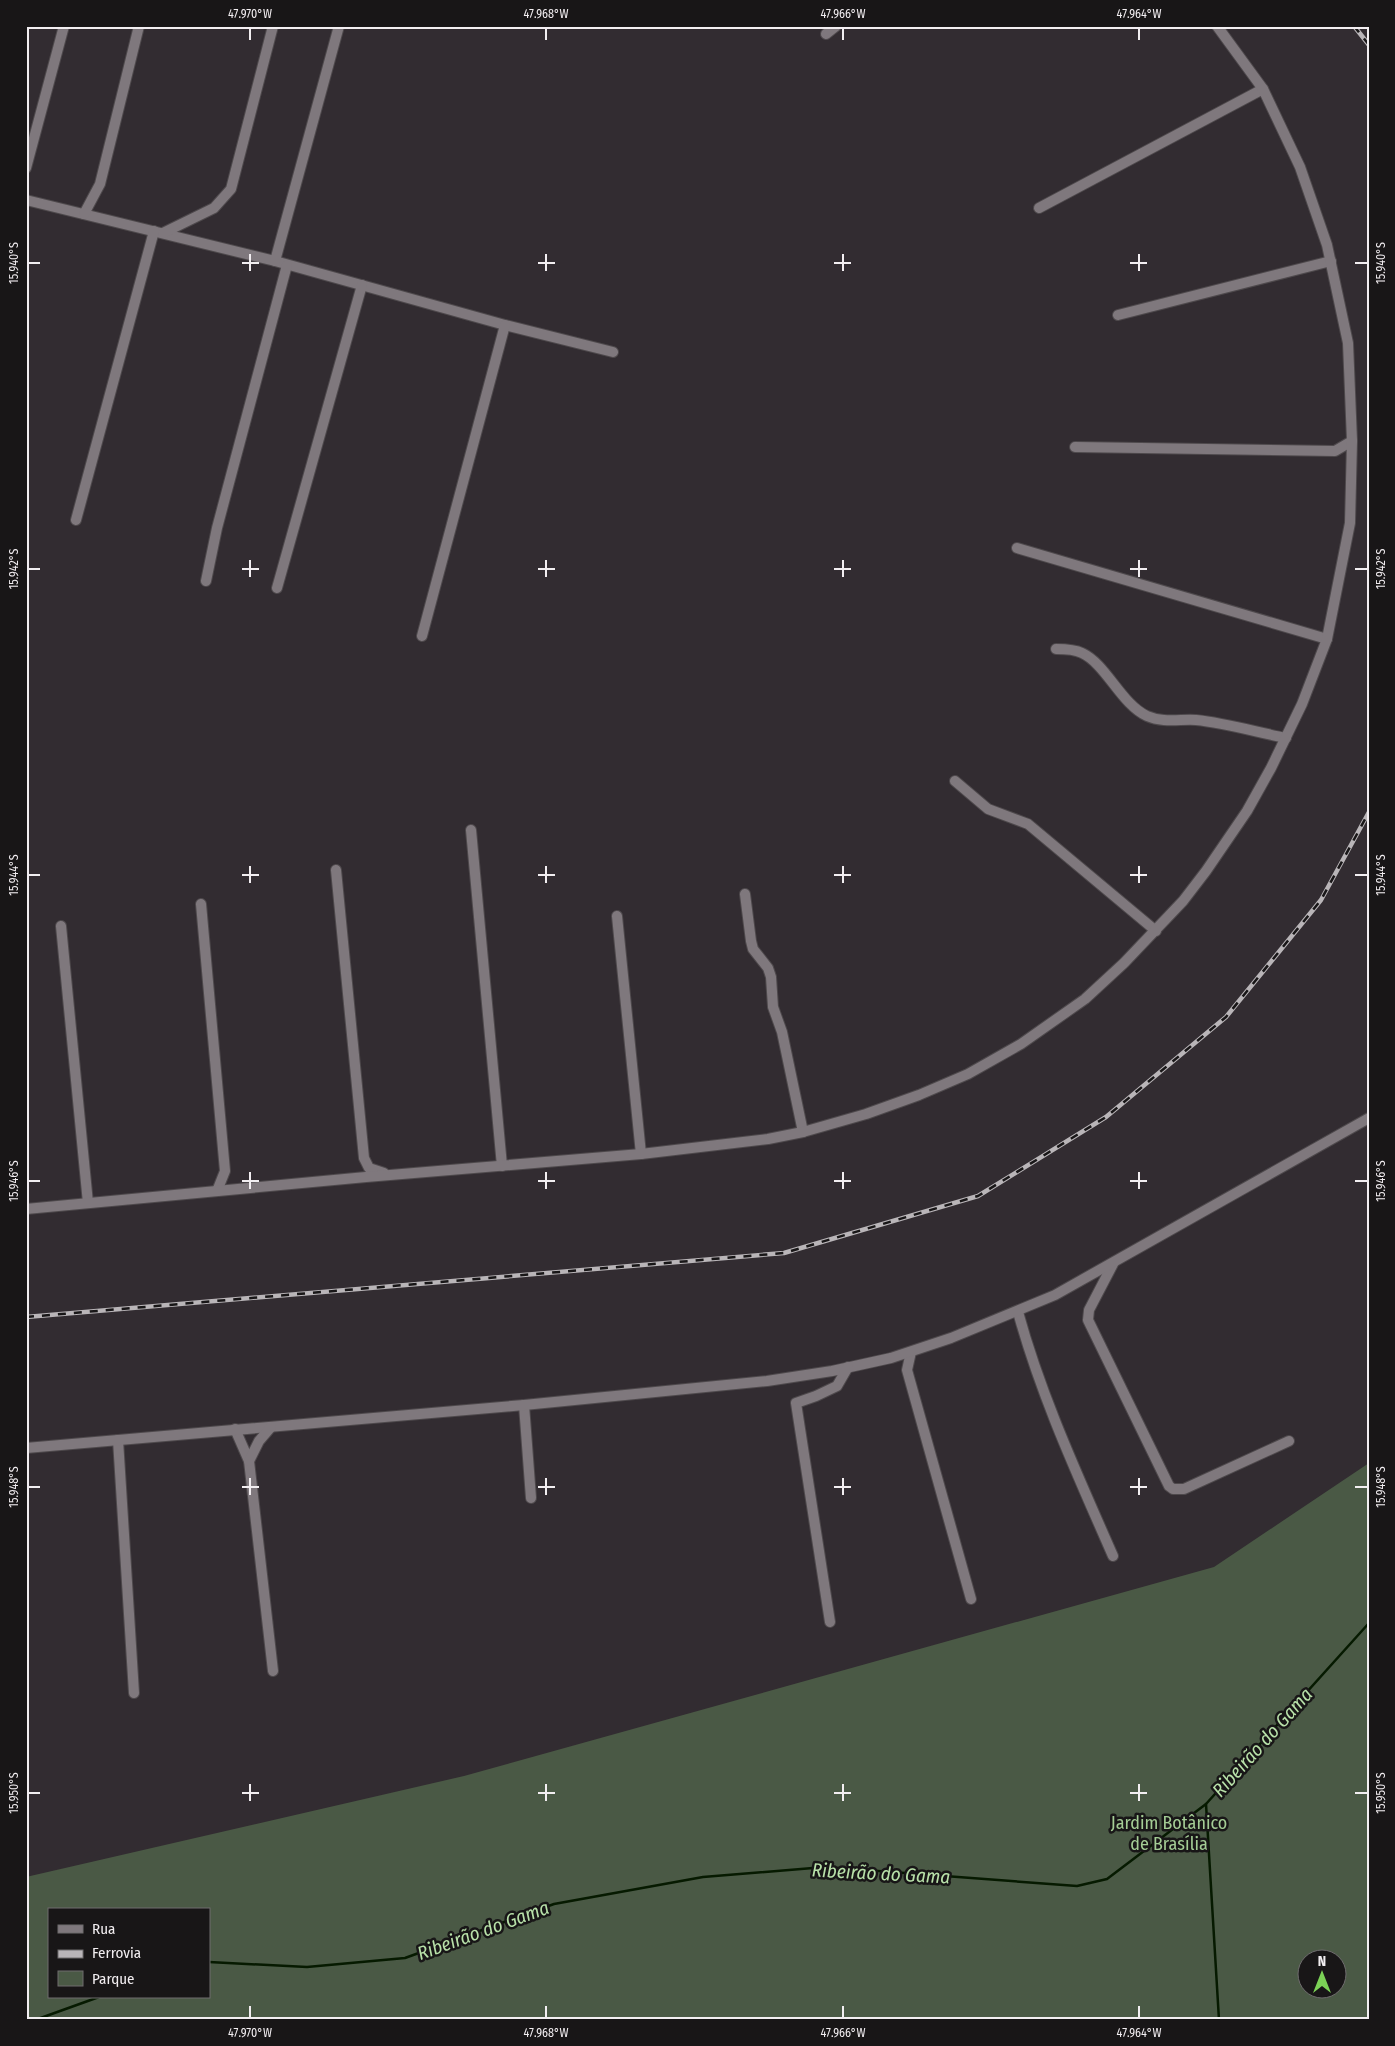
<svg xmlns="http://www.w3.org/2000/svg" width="1395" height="2046" font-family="'Fira Sans Condensed',sans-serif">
<rect width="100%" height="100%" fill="#322c31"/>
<path fill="#4a5945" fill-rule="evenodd" d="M1369,1463V2020H26V1877L464,1776L1214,1567ZM49,1910H209V1997H49ZM1308,1958H1338V1988H1308Z"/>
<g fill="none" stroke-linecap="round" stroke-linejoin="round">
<g stroke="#061a00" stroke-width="2.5">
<path d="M1206,1804L1219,2020"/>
<path d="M209,1962L307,1967L405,1958L554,1904L703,1877L825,1867L1077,1886L1107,1879L1206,1804L1369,1623"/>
<path d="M35,2020L99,1997"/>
</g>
<g stroke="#4e494c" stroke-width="12">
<g id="minor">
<path d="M826,34L836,26"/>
<path d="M26,168L64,26"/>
<path d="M26,200L275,261L505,325L613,352"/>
<path d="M1039,208L1263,89"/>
<path d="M84,214L100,184L139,26"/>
<path d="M163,233L214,208L231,189L273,26"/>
<path d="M275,261L339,26"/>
<path d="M1118,315L1331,261"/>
<path d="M1075,447L1335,451L1352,441"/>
<path d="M76,520L154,231"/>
<path d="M1017,548L1327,639"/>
<path d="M206,581L217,528L287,265"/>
<path d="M277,588L362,285"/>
<path d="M422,636L505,325"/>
<path d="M1056,649C1064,649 1074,649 1082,653C1106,664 1121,704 1147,716C1163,723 1180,719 1196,720C1226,723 1256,732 1286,738"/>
<path d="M955,781L988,809L1028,824L1156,931"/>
<path d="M471,830L502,1166"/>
<path d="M336,870L364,1158L369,1168L384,1173"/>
<path d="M745,894L751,941L753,949L768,968L771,977L773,1007L782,1032L803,1132"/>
<path d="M201,904L225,1171L217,1191"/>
<path d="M617,916L641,1154"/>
<path d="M61,926L88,1203"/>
<path d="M26,1209L366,1177L641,1154L768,1139L803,1132L866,1114L919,1095L968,1074L1021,1044L1085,999L1124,963L1183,901L1206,871L1247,811L1271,768L1302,704L1327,639L1350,523L1352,441L1348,343L1327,245L1300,167L1263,89L1217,26"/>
<path d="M1113,1264L1089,1310L1088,1320L1169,1486L1173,1489H1184L1289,1441"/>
<path d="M1018,1312C1041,1396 1078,1476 1113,1556"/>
<path d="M911,1352L907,1370L971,1599"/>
<path d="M524,1405L531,1498"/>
<path d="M235,1429L249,1461L273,1671"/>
<path d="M118,1440L134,1693"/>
<path d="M26,1448L524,1405L767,1381L832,1371L891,1358L951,1338L1055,1295L1369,1118"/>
<path d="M249,1461L259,1441L271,1427"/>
<path d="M830,1622L796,1403L816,1396L837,1386L848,1367"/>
</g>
</g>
<use href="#minor" stroke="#7f787d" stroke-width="10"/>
<g stroke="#b9b5b8" stroke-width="4.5">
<g id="rail">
<path d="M1354,26L1369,45"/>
<path d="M26,1317L784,1253L978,1196L1106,1117L1226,1017L1321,900L1369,812"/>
</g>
</g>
<use href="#rail" stroke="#181617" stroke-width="2.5" stroke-dasharray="8" stroke-linecap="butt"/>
</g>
<path fill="none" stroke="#f2eef1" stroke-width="2" d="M250,28V40M546,28V40M843,28V40M1139,28V40M250,254V271M546,254V271M843,254V271M1139,254V271M28,263H40M242,263H259M538,263H555M834,263H851M1130,263H1147M1355,263H1368M250,560V577M546,560V577M843,560V577M1139,560V577M28,569H40M242,569H259M538,569H555M834,569H851M1130,569H1147M1355,569H1368M250,866V883M546,866V883M843,866V883M1139,866V883M28,875H40M242,875H259M538,875H555M834,875H851M1130,875H1147M1355,875H1368M250,1172V1189M546,1172V1189M843,1172V1189M1139,1172V1189M28,1181H40M242,1181H259M538,1181H555M834,1181H851M1130,1181H1147M1355,1181H1368M250,1478V1495M546,1478V1495M843,1478V1495M1139,1478V1495M28,1487H40M242,1487H259M538,1487H555M834,1487H851M1130,1487H1147M1355,1487H1368M250,1784V1801M546,1784V1801M843,1784V1801M1139,1784V1801M28,1793H40M242,1793H259M538,1793H555M834,1793H851M1130,1793H1147M1355,1793H1368M250,2006V2018M546,2006V2018M843,2006V2018M1139,2006V2018"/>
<g text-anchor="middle" stroke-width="5" stroke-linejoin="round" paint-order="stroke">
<g font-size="18" fill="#a4cd95" stroke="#181617">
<text x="1169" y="1829">Jardim Botânico<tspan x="1169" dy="21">de Brasília</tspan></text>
</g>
<g font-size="19" font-style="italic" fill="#b8e1a9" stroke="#181617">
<text transform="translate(1262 1742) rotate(-48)" y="7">Ribeirão do Gama</text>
<text transform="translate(881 1873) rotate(3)" y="7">Ribeirão do Gama</text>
<text transform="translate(483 1930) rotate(-20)" y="7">Ribeirão do Gama</text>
</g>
</g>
<rect width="1395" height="2046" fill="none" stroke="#181617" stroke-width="55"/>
<rect x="48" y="1908" width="162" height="90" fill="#181617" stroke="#6f6c6e"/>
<rect x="58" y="1925" width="25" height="8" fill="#7f787d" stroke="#6f6c6e"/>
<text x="92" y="1934" font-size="15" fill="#f2eef1">Rua</text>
<rect x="58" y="1950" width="25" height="8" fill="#b9b5b8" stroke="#6f6c6e"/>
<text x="92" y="1958" font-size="15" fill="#f2eef1">Ferrovia</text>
<rect x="58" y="1971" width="25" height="15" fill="#4a5945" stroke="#6f6c6e"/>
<text x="92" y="1984" font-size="15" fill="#f2eef1">Parque</text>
<g transform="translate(1322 1974)"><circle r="24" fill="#181617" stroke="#6f6c6e"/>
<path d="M0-4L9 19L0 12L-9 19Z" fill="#7bd156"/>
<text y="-8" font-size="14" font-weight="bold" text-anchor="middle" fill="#f2eef1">N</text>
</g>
<rect x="28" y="28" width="1340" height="1990" fill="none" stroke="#f2eef1" stroke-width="2"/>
<g font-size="12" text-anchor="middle" fill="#f2eef1">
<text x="250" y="18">47.970°W</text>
<text x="546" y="18">47.968°W</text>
<text x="843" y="18">47.966°W</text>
<text x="1139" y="18">47.964°W</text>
<text transform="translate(14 263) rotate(-90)" y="4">15.940°S</text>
<text transform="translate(1381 263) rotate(-90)" y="4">15.940°S</text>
<text transform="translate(14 569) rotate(-90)" y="4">15.942°S</text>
<text transform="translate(1381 569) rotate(-90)" y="4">15.942°S</text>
<text transform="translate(14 875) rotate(-90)" y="4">15.944°S</text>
<text transform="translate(1381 875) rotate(-90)" y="4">15.944°S</text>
<text transform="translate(14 1181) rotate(-90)" y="4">15.946°S</text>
<text transform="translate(1381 1181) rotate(-90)" y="4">15.946°S</text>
<text transform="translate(14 1487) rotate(-90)" y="4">15.948°S</text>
<text transform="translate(1381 1487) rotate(-90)" y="4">15.948°S</text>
<text transform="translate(14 1793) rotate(-90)" y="4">15.950°S</text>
<text transform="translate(1381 1793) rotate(-90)" y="4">15.950°S</text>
<text x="250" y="2037">47.970°W</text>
<text x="546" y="2037">47.968°W</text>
<text x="843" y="2037">47.966°W</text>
<text x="1139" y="2037">47.964°W</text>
</g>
</svg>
